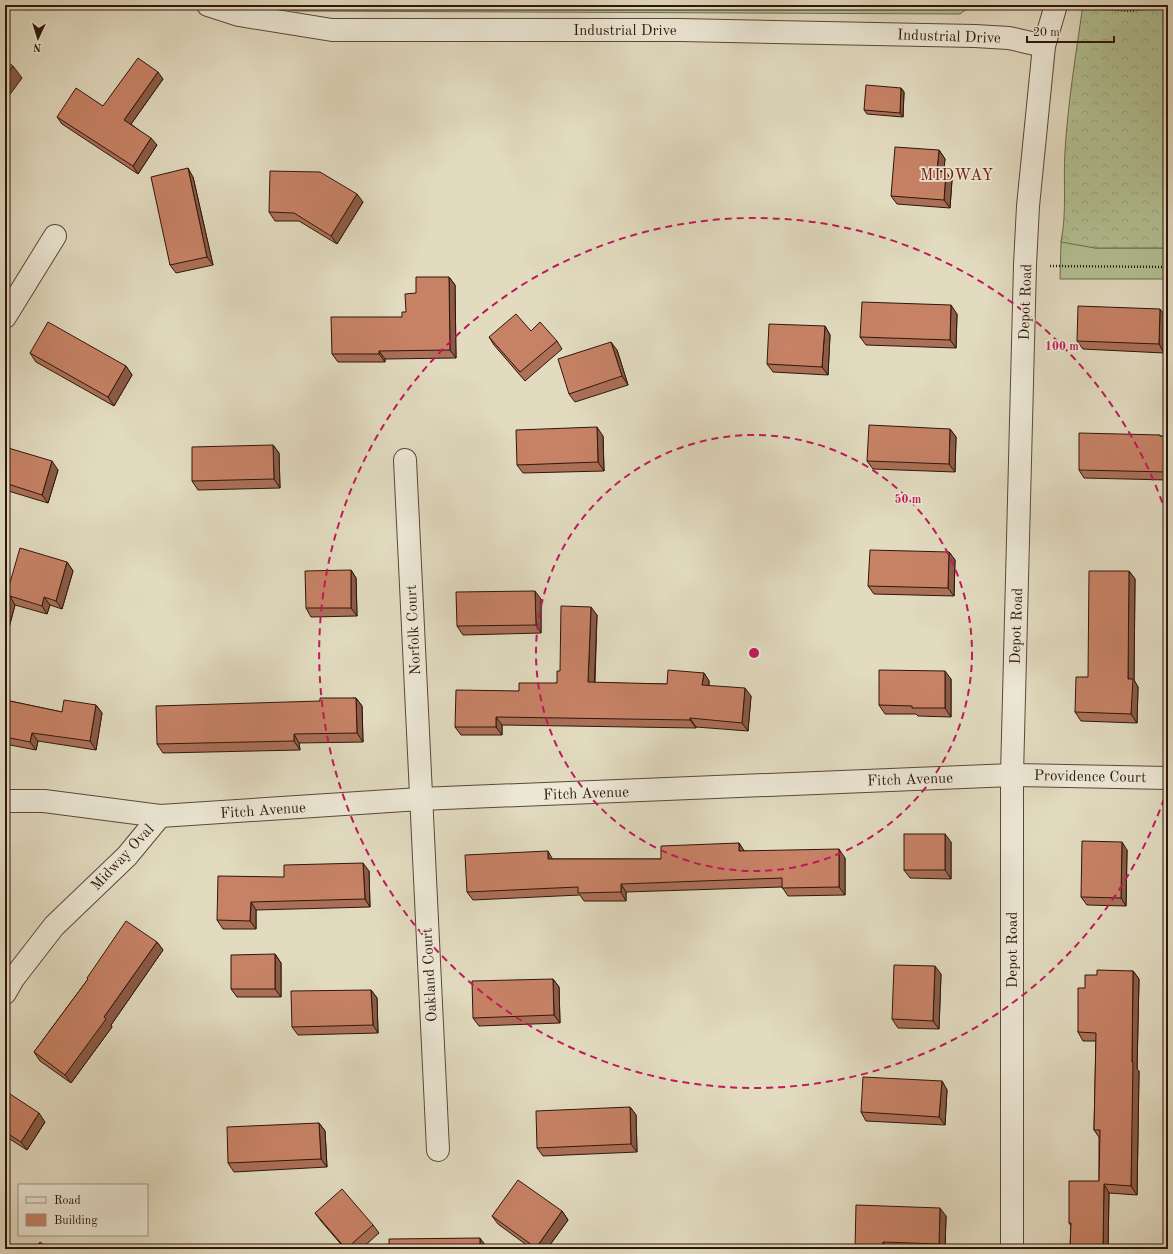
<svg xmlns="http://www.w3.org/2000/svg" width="1173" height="1254" font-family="'Old Standard TT',serif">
<defs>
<pattern id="forest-crowns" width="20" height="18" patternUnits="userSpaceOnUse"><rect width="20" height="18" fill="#b2c093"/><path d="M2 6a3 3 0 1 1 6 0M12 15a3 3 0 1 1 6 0" fill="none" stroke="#99a47d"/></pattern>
</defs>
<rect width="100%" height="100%" fill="#e2dbc0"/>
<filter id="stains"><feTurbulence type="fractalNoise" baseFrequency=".005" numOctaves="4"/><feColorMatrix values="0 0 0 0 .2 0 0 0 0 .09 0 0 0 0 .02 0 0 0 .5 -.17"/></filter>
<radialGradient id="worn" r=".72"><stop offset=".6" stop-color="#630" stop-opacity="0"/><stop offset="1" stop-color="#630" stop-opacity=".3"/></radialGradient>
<g fill="#b2c093" stroke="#706b4e">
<path d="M257,5H972L960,14L297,11Z"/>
<path d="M1064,226L1095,248H1168V279H1060L1061,242Z"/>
</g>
<path fill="url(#forest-crowns)" stroke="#706b4e" d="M1083,5H1168V248H1095L1061,242C1067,212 1063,181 1065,151C1068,102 1076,53 1083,5Z"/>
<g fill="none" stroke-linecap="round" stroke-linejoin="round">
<g stroke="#5c4738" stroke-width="24">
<g id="street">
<path d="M208,5L239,15L332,30H680L975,36L1009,38L1044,46"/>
<path d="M5,317L55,236"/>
<path d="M405,460L438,1150"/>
<path d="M5,801H44L160,816L420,799L1012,775L1168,778"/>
<path d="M5,993L13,979L54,926L127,856L160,816"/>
<path d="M1012,1249V775L1025,265L1028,206L1044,46L1056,5"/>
</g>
</g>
<g stroke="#2f160a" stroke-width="2.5" stroke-dasharray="1 2" stroke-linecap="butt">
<path d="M1082,7L1129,11L1168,6"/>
<path d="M1050,266L1168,267"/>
</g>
<use href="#street" stroke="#ece8d6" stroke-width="22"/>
</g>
<g fill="#ab7058" stroke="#2f160a">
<path d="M163,79L131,124L157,145L138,174L62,124L57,117L103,106Z"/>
<path d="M901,88L904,92L903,117L867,114L864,110Z"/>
<path d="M939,150L945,159L943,172L952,180L950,208L897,204L891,196Z"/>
<path d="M193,177L213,265L176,273L170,265Z"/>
<path d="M363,202L337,244L299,221H275L269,212Z"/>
<path d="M449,277L455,285L456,358L385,359V362H338L332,354L402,317L406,312L416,293Z"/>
<path d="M957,314L956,348L866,345L860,337Z"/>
<path d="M1166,317L1164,353L1083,349L1077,341Z"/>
<path d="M825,326L830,335L828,375L773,372L767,364Z"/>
<path d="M489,337L557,341L562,349L525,381L494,345Z"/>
<path d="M617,350L628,385L575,402L569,394Z"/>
<path d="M30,353L126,366L132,375L114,406L36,362Z"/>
<path d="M950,429L956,437L955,472L873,469L867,461Z"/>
<path d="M1160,435V436L1168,437V480L1084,478L1079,470Z"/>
<path d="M603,436L604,471L523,473L517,465Z"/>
<path d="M273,445L279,453L280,488L198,490L192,481Z"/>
<path d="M5,447L58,470L48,503L5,490Z"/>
<path d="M949,552L955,560L954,596L874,594L868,586Z"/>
<path d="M67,562L73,571L62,609L50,605L47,614L15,605L7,635H5V592L7,593Z"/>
<path d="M351,570L356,578L357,616L311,617L306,608Z"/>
<path d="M1129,571L1135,579L1134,680L1138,687L1137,723L1081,721L1075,712Z"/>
<path d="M541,599V633L463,635L457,626Z"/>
<path d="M597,615L595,683L667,684L704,673L709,681V686L751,696L748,731L696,727V728L502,725V735H461L455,727L519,691L557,683L560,671Z"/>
<path d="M951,679V717L918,716L916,714H885L879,705Z"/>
<path d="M356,698L362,706L363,742L299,743L300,750L163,753L157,744L320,701Z"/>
<path d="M5,700L62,712L96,705L102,713L96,750L38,741L36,750L5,744Z"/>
<path d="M951,842V879L910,878L904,870Z"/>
<path d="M739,843L744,851L845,858V895L788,896L782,887L626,892V901H584L580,895L473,900L467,892L553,859H661Z"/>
<path d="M1127,850L1126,906L1087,905L1081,897Z"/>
<path d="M369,871L370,907L256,910V929H223L217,920L284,877Z"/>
<path d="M157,942L163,950L111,1025L112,1027L71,1083L40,1061L34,1052L88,979L87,978Z"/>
<path d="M275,954L281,963V997H237L231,989Z"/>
<path d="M1133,971L1139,979L1137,1069L1139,1071L1137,1195L1109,1193L1108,1249H1070L1071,1226L1069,1223L1099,1181V1137L1094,1130L1096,1041H1083L1078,1032L1085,988L1097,975Z"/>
<path d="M941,974L939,1029L898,1028L892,1019Z"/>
<path d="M553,979L559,987L560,1023L479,1026L473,1018Z"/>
<path d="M371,990L377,998L378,1033L298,1035L292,1027Z"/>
<path d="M942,1081L947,1090L945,1125L866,1121L861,1112Z"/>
<path d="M5,1095L45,1122L27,1150L5,1136Z"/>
<path d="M630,1107L636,1115L637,1152L543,1156L537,1148Z"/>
<path d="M319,1123L325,1131L327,1167L234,1172L228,1163Z"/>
<path d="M562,1211L568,1220L547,1249H532L498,1224L492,1216Z"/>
<path d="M315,1213L373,1225L379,1233L361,1249H345L321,1221Z"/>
<path d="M946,1216L945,1249H855Z"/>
</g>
<g fill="#8b5b47" stroke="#2f160a">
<path d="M13,66L22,78L5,101V77Z"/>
<path d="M158,72L163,79L129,127L124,120Z"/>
<path d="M901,88L904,92L903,117L900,113Z"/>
<path d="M151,138L157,145L138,174L133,166Z"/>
<path d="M939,150L945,159L943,180L937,171Z"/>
<path d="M188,168L193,177L213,265L207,257Z"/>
<path d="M946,172L952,180L950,208L944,200Z"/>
<path d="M357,194L363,202L337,244L331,236Z"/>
<path d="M449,277L455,285L456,358L450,350Z"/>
<path d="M951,305L957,314L956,348L950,340Z"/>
<path d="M1160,309L1166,317L1164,353L1159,344Z"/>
<path d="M825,326L830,335L828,375L822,367Z"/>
<path d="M611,342L617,350L628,385L622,376Z"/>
<path d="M379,351L385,359V362L379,354Z"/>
<path d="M126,366L132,375L114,406L108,397Z"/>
<path d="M597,427L603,436L604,471L598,462Z"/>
<path d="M950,429L956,437L955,472L949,464Z"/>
<path d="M273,445L279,453L280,488L274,479Z"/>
<path d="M52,461L58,470L48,503L42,495Z"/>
<path d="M949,552L955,560L954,596L948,588Z"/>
<path d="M67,562L73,571L62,609L56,601Z"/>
<path d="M351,570L356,578L357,616L351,608Z"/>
<path d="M1129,571L1135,579L1134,680L1138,687L1137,723L1131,714L1128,679Z"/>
<path d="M535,591L541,599V633L536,625Z"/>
<path d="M10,596L15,605L7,635L5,633V612Z"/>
<path d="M44,597L50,605L47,614L42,606Z"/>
<path d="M591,607L597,615L594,691L588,682Z"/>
<path d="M945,671L951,679V717L945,708Z"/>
<path d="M704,673L709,681L708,694L702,685Z"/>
<path d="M745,688L751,696L748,731L742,723Z"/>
<path d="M356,698L362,706L363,742L357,733Z"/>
<path d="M96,705L102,713L96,750L90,741Z"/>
<path d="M496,717L502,725V735L496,727Z"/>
<path d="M690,718L696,727V728L690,720Z"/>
<path d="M32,733L38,741L36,750L30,742Z"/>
<path d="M294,734L299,743L300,750L294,741Z"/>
<path d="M945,834L951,842V879L945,870Z"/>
<path d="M1122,842L1127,850L1126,906L1121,898Z"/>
<path d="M739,843L745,852L739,851Z"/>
<path d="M839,849L845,858V895L839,887Z"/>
<path d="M548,851L553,860L548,859Z"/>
<path d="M363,863L369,871L370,907L365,899Z"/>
<path d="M621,884L626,892V901L621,892Z"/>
<path d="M251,902L256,910V929L250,921Z"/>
<path d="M157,942L163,950L111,1025L112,1027L71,1083L65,1075L104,1017Z"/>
<path d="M275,954L281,963V997L275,989Z"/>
<path d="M935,966L941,974L939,1029L933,1021Z"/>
<path d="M1133,971L1139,979L1137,1069L1139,1071L1137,1195L1131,1186L1132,1062Z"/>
<path d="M553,979L559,987L560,1023L554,1015Z"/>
<path d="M371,990L377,998L378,1033L373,1025Z"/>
<path d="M942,1081L947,1090L945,1125L939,1117Z"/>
<path d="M630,1107L636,1115L637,1152L631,1144Z"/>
<path d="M39,1113L45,1122L27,1150L21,1142Z"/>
<path d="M319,1123L325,1131L327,1167L321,1159Z"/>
<path d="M1104,1184L1109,1193L1108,1249H1104L1103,1247Z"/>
<path d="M940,1208L946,1216L945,1249H943L939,1244Z"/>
<path d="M562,1211L568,1220L547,1249H537L536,1248Z"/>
<path d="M480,1238L486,1246V1249H480Z"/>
<path d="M883,1242L888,1249H883Z"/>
</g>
<g fill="#c78266" stroke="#2f160a">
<path d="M138,58L158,72L124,120L151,138L133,166L57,117L76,88L103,106Z"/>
<path d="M5,60L13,66L5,77Z"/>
<path d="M866,85L901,88L900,113L864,110Z"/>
<path d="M895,147L939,150L937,171L946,172L944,200L891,196Z"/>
<path d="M188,168L207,257L170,265L151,177Z"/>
<path d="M270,171L320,172L357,194L331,236L294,213L269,212Z"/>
<path d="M416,277H449L450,350L379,351V354H332L331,317H402V312H406L405,294L416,293Z"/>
<path d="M862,302L951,305L950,340L860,337Z"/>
<path d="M1078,306L1160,309L1159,344L1077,341Z"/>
<path d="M516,314L531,331L540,322L557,341L520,372L489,337Z"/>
<path d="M48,322L126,366L108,397L30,353Z"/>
<path d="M769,324L825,326L822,367L767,364Z"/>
<path d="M611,342L622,376L569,394L558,359Z"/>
<path d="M869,425L950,429L949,464L867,461Z"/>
<path d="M597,427L598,462L517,465L516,430Z"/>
<path d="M1079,433L1160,435V436L1168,437V472L1079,470Z"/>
<path d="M273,445L274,479L192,481V447Z"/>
<path d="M5,447L52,461L42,495L5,483Z"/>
<path d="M20,548L67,562L56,601L44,597L42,606L10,596L5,612V592L7,593Z"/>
<path d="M870,550L949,552L948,588L868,586Z"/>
<path d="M351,570V608H306L305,571Z"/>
<path d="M1089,571H1129L1128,679H1133L1131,714L1075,712L1076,677H1088Z"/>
<path d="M535,591L536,625L457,626L456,592Z"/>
<path d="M561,606L591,607L588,682L667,684L668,670L704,673L702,685L745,688L742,723L690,718V720L496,717V727H455L456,690L519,691V683H557V671H560Z"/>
<path d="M879,670L945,671V708H912V706L879,705Z"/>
<path d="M320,698H356L357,733L294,734V741L157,744L156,706L320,701Z"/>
<path d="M5,700L62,712L64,700L96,705L90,741L32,733L30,742L5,737Z"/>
<rect x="904" y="834" width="41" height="36"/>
<path d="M1082,841L1122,842L1121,898L1081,897Z"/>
<path d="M739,843V851L839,849V887L782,888V878L621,884V892L578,893V887L467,892L465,855L548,851V859H661V846Z"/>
<path d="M363,863L365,899L251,902L250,921L217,920L218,876L284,877V865Z"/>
<path d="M126,921L157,942L104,1017L106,1019L65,1075L34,1052L88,979L87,978Z"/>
<path d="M275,954V989H231V955Z"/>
<path d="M894,965L935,966L933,1021L892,1019Z"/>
<path d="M1097,970L1133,971L1132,1062H1133L1131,1186L1104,1184L1103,1247H1104V1249H1070L1071,1223H1069V1181H1099L1100,1130H1094L1096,1033L1078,1032V988H1085V975H1097Z"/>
<path d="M553,979L554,1015L473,1018L472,981Z"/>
<path d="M371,990L373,1025L292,1027L291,991Z"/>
<path d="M863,1077L942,1081L939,1117L861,1112Z"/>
<path d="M7,1092L39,1113L21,1142L5,1132V1095Z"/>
<path d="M630,1107L631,1144L537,1148L536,1111Z"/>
<path d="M319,1123L321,1159L228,1163L227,1127Z"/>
<path d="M518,1180L562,1211L536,1248L492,1216Z"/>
<path d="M342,1189L373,1225L346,1249L315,1213Z"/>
<path d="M856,1205L940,1208L939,1244L883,1242V1249H855Z"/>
<path d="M480,1238V1249H389V1239Z"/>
<path d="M40,1242L49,1249H35Z"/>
</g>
<g fill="none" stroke="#c2185b" stroke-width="2" stroke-dasharray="7 5">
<circle cx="754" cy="653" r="218"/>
<path d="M1168 787A435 435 0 1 1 1168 519"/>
</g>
<g text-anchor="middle" stroke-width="3.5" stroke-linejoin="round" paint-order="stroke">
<g font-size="15" fill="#2f160a" stroke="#ece8d6">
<text x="625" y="35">Industrial Drive</text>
<text transform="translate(949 36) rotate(2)" y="5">Industrial Drive</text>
<text transform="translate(1025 302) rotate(-88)" y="5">Depot Road</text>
<text transform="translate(1016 626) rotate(-88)" y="5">Depot Road</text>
<text transform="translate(413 630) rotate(-93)" y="5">Norfolk Court</text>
<text transform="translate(1090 776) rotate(1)" y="5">Providence Court</text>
<text transform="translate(910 779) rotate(-2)" y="5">Fitch Avenue</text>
<text transform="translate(586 793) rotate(-2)" y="5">Fitch Avenue</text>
<text transform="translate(263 810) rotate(-4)" y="5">Fitch Avenue</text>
<text transform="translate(122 857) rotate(-47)" y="5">Midway Oval</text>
<text transform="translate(1012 950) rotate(-90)" y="5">Depot Road</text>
<text transform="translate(429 975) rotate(-93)" y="5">Oakland Court</text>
</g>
<g font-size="16" letter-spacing="1" fill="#7a1f14" stroke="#ece8d6">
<text x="957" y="180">MIDWAY</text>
</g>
</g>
<circle cx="754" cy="653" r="6" fill="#c2185b" stroke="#ece8d6" stroke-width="2"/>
<g font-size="12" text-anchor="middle" font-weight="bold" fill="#c2185b" stroke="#ece8d6" stroke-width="3.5" stroke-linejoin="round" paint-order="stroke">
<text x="1062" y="350">100 m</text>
<text x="908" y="503">50 m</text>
</g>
<rect width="1173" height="1254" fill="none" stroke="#e2dbc0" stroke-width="20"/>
<rect x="6" y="6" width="1161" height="1242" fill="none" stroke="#2f160a" stroke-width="2"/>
<rect x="10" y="10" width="1153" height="1234" fill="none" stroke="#2f160a"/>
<rect x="18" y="1184" width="130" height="52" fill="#ece8d6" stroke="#a09484"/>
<rect x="26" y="1197" width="20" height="6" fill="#ece8d6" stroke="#a09484"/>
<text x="54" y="1204" font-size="12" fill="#2f160a">Road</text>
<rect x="26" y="1214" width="20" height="12" fill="#c78266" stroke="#a09484"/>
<text x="54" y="1224" font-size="12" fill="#2f160a">Building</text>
<g transform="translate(38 38) rotate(184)" stroke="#ece8d6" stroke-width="3" paint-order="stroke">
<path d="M0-3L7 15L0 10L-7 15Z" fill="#2f160a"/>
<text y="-6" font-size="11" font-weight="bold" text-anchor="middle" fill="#2f160a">N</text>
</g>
<path d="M1027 36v6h87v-6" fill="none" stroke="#2f160a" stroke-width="2"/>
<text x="1033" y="36" font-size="12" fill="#2f160a" stroke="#ece8d6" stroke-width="3" paint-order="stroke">20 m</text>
<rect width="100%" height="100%" filter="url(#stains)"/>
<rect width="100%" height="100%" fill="url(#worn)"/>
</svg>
